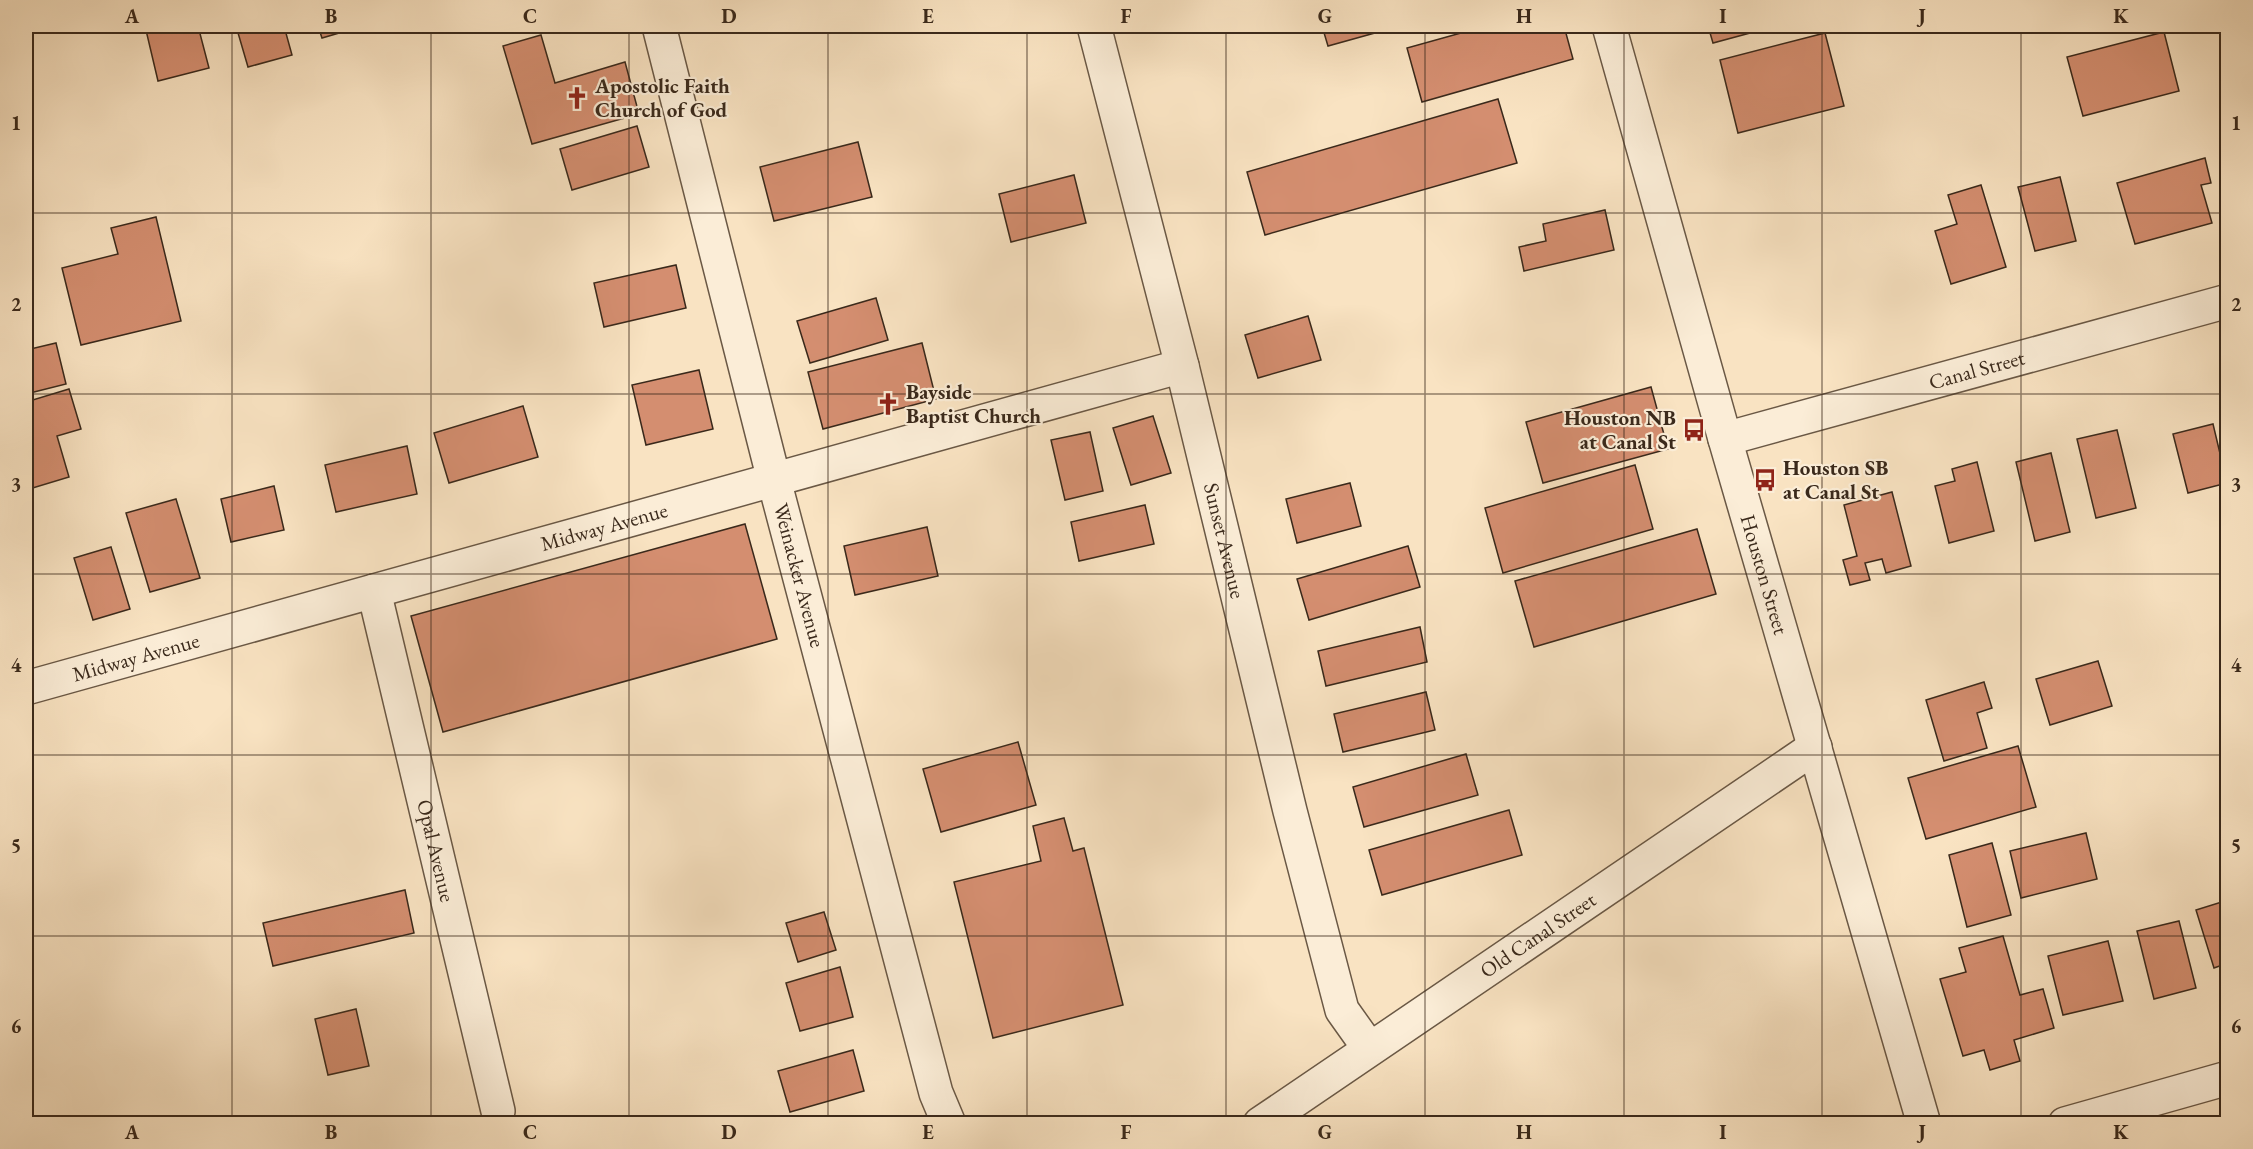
<svg xmlns="http://www.w3.org/2000/svg" width="2253" height="1149" font-family="'EB Garamond',serif">
<rect width="100%" height="100%" fill="#f9e3c2"/>
<filter id="stains"><feTurbulence type="fractalNoise" baseFrequency=".00333" numOctaves="4"/><feColorMatrix values="0 0 0 0 .2 0 0 0 0 .09 0 0 0 0 .02 0 0 0 .5 -.17"/></filter>
<radialGradient id="worn" r=".72"><stop offset=".6" stop-color="#630" stop-opacity="0"/><stop offset="1" stop-color="#630" stop-opacity=".3"/></radialGradient>
<g fill="#d48e70" stroke="#3a291b" stroke-width="1.5">
<path d="M145,26H198L209,68L158,81Z"/>
<path d="M236,26H284L292,55L248,67Z"/>
<path d="M318,26H363L322,38Z"/>
<path d="M1322,26H1400L1328,46Z"/>
<path d="M1486,26H1564L1573,59L1422,102L1407,48Z"/>
<path d="M1708,26H1776L1713,43Z"/>
<path d="M2164,32L2179,91L2083,116L2067,57Z"/>
<path d="M1825,33L1844,106L1738,133L1720,60Z"/>
<path d="M541,35L555,83L625,62L639,114L532,144L503,46Z"/>
<path d="M1498,99L1517,163L1265,235L1247,172Z"/>
<path d="M637,126L649,167L572,190L560,149Z"/>
<path d="M858,142L872,197L774,221L760,167Z"/>
<path d="M2205,158L2211,183L2201,185L2212,223L2135,244L2117,183Z"/>
<path d="M1074,175L1086,223L1011,242L999,194Z"/>
<path d="M2060,177L2076,241L2035,251L2018,187Z"/>
<path d="M1981,185L2006,267L1951,284L1935,231L1957,224L1948,195Z"/>
<path d="M1605,210L1614,250L1524,271L1519,247L1546,241L1543,224Z"/>
<path d="M156,217L181,321L81,345L62,268L118,254L111,228Z"/>
<path d="M676,265L686,308L604,327L594,283Z"/>
<path d="M876,298L888,340L810,363L797,321Z"/>
<path d="M1308,316L1321,360L1258,378L1245,335Z"/>
<path d="M56,343L66,384L26,394V350Z"/>
<path d="M922,343L936,399L823,429L808,372Z"/>
<path d="M699,370L713,429L646,445L632,385Z"/>
<path d="M1651,387L1668,449L1543,483L1526,422Z"/>
<path d="M69,389L81,429L57,436L69,477L26,490V402Z"/>
<path d="M523,406L538,457L449,483L434,433Z"/>
<path d="M1153,416L1171,473L1131,485L1113,428Z"/>
<path d="M2213,424L2227,483L2188,493L2173,434Z"/>
<path d="M2117,430L2136,508L2096,518L2077,439Z"/>
<path d="M1090,432L1103,491L1065,500L1051,440Z"/>
<path d="M407,446L417,494L336,512L325,465Z"/>
<path d="M2051,453L2070,532L2035,541L2016,462Z"/>
<path d="M1977,462L1994,531L1949,543L1935,486L1955,481L1952,469Z"/>
<path d="M1635,465L1653,529L1503,573L1485,508Z"/>
<path d="M1350,483L1361,526L1297,543L1286,499Z"/>
<path d="M274,486L284,530L231,542L221,499Z"/>
<path d="M1892,492L1911,566L1886,573L1882,559L1865,563L1870,580L1850,585L1843,560L1857,556L1844,505Z"/>
<path d="M176,499L200,578L150,592L126,513Z"/>
<path d="M1145,505L1154,544L1079,561L1071,522Z"/>
<path d="M745,524L777,639L443,732L411,616Z"/>
<path d="M927,527L938,576L855,595L844,546Z"/>
<path d="M1697,529L1716,594L1534,647L1515,581Z"/>
<path d="M1408,546L1420,587L1309,620L1297,579Z"/>
<path d="M111,547L130,609L93,620L74,558Z"/>
<path d="M1420,627L1427,662L1326,686L1318,651Z"/>
<path d="M2098,661L2112,706L2050,725L2036,679Z"/>
<path d="M1984,682L1992,708L1977,713L1987,748L1944,761L1926,700Z"/>
<path d="M1426,692L1435,730L1343,752L1334,714Z"/>
<path d="M1018,742L1036,805L941,832L923,769Z"/>
<path d="M2018,746L2036,807L1926,839L1908,778Z"/>
<path d="M1466,754L1478,795L1364,827L1353,787Z"/>
<path d="M1509,810L1522,855L1382,895L1369,850Z"/>
<path d="M1064,818L1073,851L1084,848L1123,1005L993,1038L954,882L1041,861L1033,826Z"/>
<path d="M2086,833L2097,879L2021,898L2010,851Z"/>
<path d="M1992,843L2011,915L1967,927L1949,855Z"/>
<path d="M405,890L414,933L273,966L263,923Z"/>
<path d="M2228,900V963L2214,968L2196,910Z"/>
<path d="M824,912L836,950L798,962L786,923Z"/>
<path d="M2179,921L2196,988L2154,999L2137,931Z"/>
<path d="M2003,936L2020,995L2043,989L2054,1028L2014,1040L2020,1061L1990,1070L1984,1050L1963,1056L1940,979L1966,972L1959,948Z"/>
<path d="M2108,941L2123,1001L2063,1015L2048,956Z"/>
<path d="M840,967L853,1017L800,1031L786,983Z"/>
<path d="M356,1009L369,1066L328,1075L315,1019Z"/>
<path d="M853,1050L864,1091L790,1112L778,1071Z"/>
</g>
<g fill="none" stroke-linecap="round" stroke-linejoin="round">
<g stroke="#6a5845" stroke-width="36">
<g id="minor">
<path id="s1" d="M659,26L774,480L936,1093L949,1124"/>
<path id="s2" d="M1094,26L1182,366L1290,811L1342,1010L1369,1048"/>
<path id="s3" d="M1609,26L1725,439L1924,1124"/>
<path id="s4" d="M1725,439L2228,301"/>
<path id="s5" d="M374,591L498,1111"/>
<path id="s6" d="M26,688L1182,366"/>
<path id="s7" d="M1260,1124L1815,747"/>
<path d="M2065,1124L2228,1078"/>
</g>
</g>
<use href="#minor" stroke="#fbedd7" stroke-width="33"/>
</g>
<path fill="none" stroke="#3a291b" stroke-width="1.5" stroke-opacity="0.55" d="M232,26V1124M431,26V1124M629,26V1124M828,26V1124M1027,26V1124M1226,26V1124M1425,26V1124M1624,26V1124M1822,26V1124M2021,26V1124M26,213H2228M26,394H2228M26,574H2228M26,755H2228M26,936H2228"/>
<defs>
<g id="church-bare" transform="scale(1.8)"><path d="M-1.2-6h2.4v3.5h3.3v2.4h-3.3V6h-2.4V-.1h-3.3v-2.4h3.3Z" fill="#8f2418" stroke="#fbedd7" stroke-width="2.5" paint-order="stroke"/></g>
<g id="bus-bare" transform="scale(1.8)"><path d="M-5-6H5V4H4V6H2V4H-2V6H-4V4H-5ZM-3.5-4V0h7V-4ZM-3.5 1.2v1.5H-2V1.2ZM2 1.2v1.5H3.5V1.2Z" fill="#8f2418" stroke="#fbedd7" stroke-width="2.5" paint-order="stroke"/></g>
</defs>
<g fill-rule="evenodd">
<use href="#church-bare" x="577" y="98"/>
<use href="#church-bare" x="888" y="404"/>
<use href="#bus-bare" x="1694" y="430"/>
<use href="#bus-bare" x="1765" y="480"/>
</g>
<g text-anchor="middle" stroke-width="4.5" stroke-linejoin="round" paint-order="stroke">
<g font-size="21" font-weight="bold" fill="#3a291b" stroke="#fbedd7" text-anchor="start">
<text x="595" y="93">Apostolic Faith<tspan x="595" dy="24">Church of God</tspan></text>
<text x="906" y="399">Bayside<tspan x="906" dy="24">Baptist Church</tspan></text>
<text x="1676" y="425" text-anchor="end">Houston NB<tspan x="1676" dy="24">at Canal St</tspan></text>
<text x="1783" y="475">Houston SB<tspan x="1783" dy="24">at Canal St</tspan></text>
</g>
<g font-size="21" fill="#3a291b" stroke="#fbedd7">
<text dy="7" stroke="none"><textPath href="#s4" startOffset="261">Canal Street</textPath></text>
<text dy="7" stroke="none"><textPath href="#s6" startOffset="600">Midway Avenue</textPath></text>
<text dy="7" stroke="none"><textPath href="#s2" startOffset="531">Sunset Avenue</textPath></text>
<text dy="7" stroke="none"><textPath href="#s3" startOffset="570">Houston Street</textPath></text>
<text dy="7" stroke="none"><textPath href="#s1" startOffset="567">Weinacker Avenue</textPath></text>
<text dy="7" stroke="none"><textPath href="#s6" startOffset="114">Midway Avenue</textPath></text>
<text dy="7" stroke="none"><textPath href="#s5" startOffset="267">Opal Avenue</textPath></text>
<text dy="7" stroke="none"><textPath href="#s7" startOffset="336">Old Canal Street</textPath></text>
</g>
</g>
<rect width="2253" height="1149" fill="none" stroke="#f9e3c2" stroke-width="66"/>
<rect x="33" y="33" width="2187" height="1083" fill="none" stroke="#3a291b" stroke-width="2"/>
<g font-size="20" text-anchor="middle" font-weight="bold" fill="#3a291b">
<text x="132" y="23">A</text>
<text x="331" y="23">B</text>
<text x="530" y="23">C</text>
<text x="729" y="23">D</text>
<text x="928" y="23">E</text>
<text x="1126" y="23">F</text>
<text x="1325" y="23">G</text>
<text x="1524" y="23">H</text>
<text x="1723" y="23">I</text>
<text x="1922" y="23">J</text>
<text x="2121" y="23">K</text>
<text x="16" y="130">1</text>
<text x="2236" y="130">1</text>
<text x="16" y="311">2</text>
<text x="2236" y="311">2</text>
<text x="16" y="491">3</text>
<text x="2236" y="491">3</text>
<text x="16" y="672">4</text>
<text x="2236" y="672">4</text>
<text x="16" y="852">5</text>
<text x="2236" y="852">5</text>
<text x="16" y="1033">6</text>
<text x="2236" y="1033">6</text>
<text x="132" y="1139">A</text>
<text x="331" y="1139">B</text>
<text x="530" y="1139">C</text>
<text x="729" y="1139">D</text>
<text x="928" y="1139">E</text>
<text x="1126" y="1139">F</text>
<text x="1325" y="1139">G</text>
<text x="1524" y="1139">H</text>
<text x="1723" y="1139">I</text>
<text x="1922" y="1139">J</text>
<text x="2121" y="1139">K</text>
</g>
<rect width="100%" height="100%" filter="url(#stains)"/>
<rect width="100%" height="100%" fill="url(#worn)"/>
</svg>
